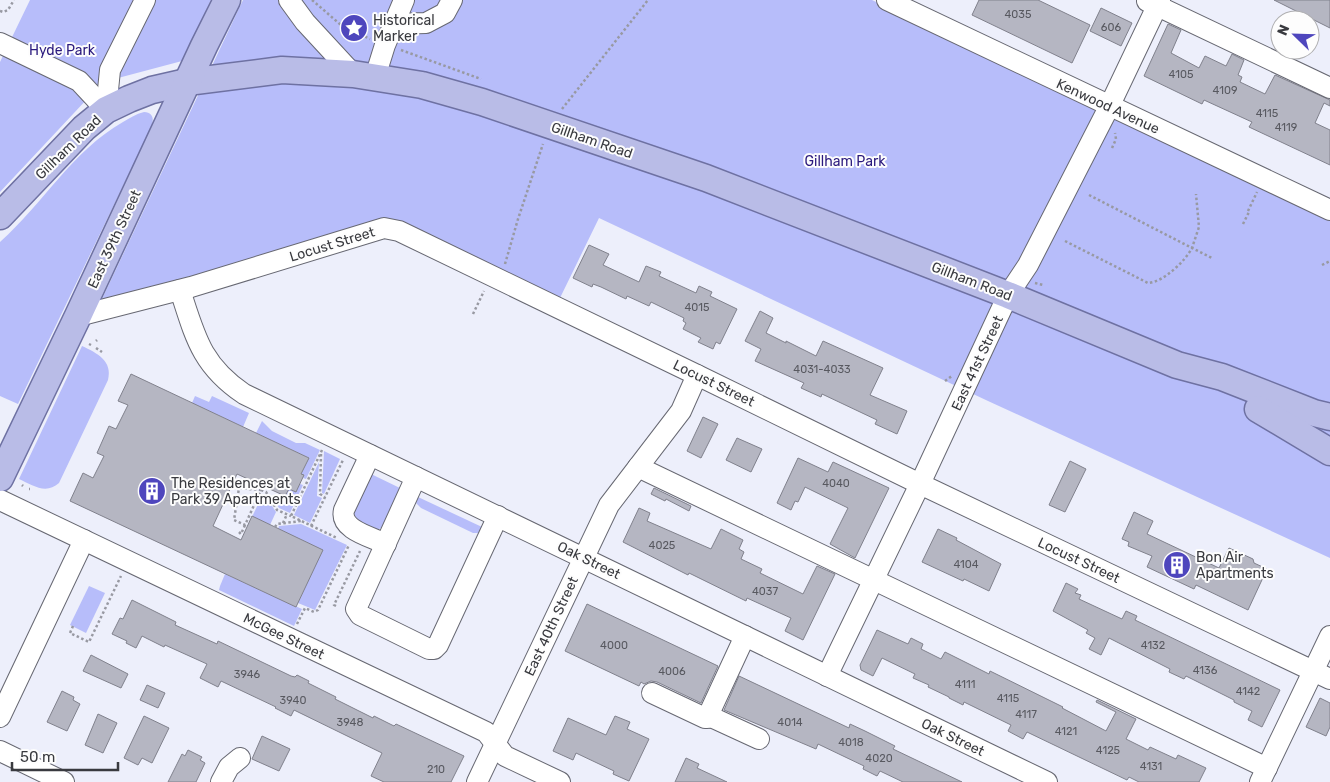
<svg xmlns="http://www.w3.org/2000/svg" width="1330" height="782" font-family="Rubik,sans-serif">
<rect width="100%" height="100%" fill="#edeffb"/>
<g fill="#b7bdfa">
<path d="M30,0H211L182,61L103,82L0,192V62Z"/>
<path d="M243,0H872L1330,220V558L988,401L599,218L559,300L380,220L104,302L102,299Z"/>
<path d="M144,112C155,113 154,121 150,130L18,404L0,396V242C43,204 72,151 123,122C130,118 136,114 144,112Z"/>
<path d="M82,346C97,353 113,361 108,380L59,483C46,495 32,485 19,479Z"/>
<path d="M195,396L209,402L212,396L249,413L243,427L192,403Z"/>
<path d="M262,421L272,431L296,443H305L320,450L306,479L303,478L304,475L301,474L309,458L256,433Z"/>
<path d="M324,451L340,459L324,494L322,493Z"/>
<path d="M319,462L317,496L322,498L310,523L294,515Z"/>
<path d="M371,474L402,489L384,526L376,531C365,527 353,524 353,510Z"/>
<path d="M300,484L303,485L290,513L279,508L272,497L285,496L289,489L296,492Z"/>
<path d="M265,495L276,512L270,525L252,517L262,496Z"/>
<path d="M418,497L482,527L478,533H473L421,508L416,503Z"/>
<path d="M301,524L347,545L315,610L298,603L322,550L278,529L279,526Z"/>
<path d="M225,574L302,609L294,626L219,590L220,586Z"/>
<path d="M89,586L105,593L86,633L70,625Z"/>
</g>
<g fill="#b5b6c2" stroke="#80818c">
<path d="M979,0H1038L1090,25L1072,63L972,15Z"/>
<path d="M1274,0H1330V28Z"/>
<path d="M1101,8L1132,23L1121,46L1090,31Z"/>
<path d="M1168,24L1181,30L1171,53L1199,68L1205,56L1226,66L1232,54L1244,60L1238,75L1242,77L1240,82L1265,94L1275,75L1330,100V106L1324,103L1315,123L1330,130V165L1249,127L1252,122L1204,100L1202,104L1144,76Z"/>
<path d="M589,245L609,254L603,265L639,282L646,266L661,272L659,276L696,293L699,286L712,292L710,296L737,309L720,344L716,342L713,349L698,342L701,338L683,329L686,323L683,321L684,318L651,302L649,306L627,296L626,299L601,287L593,284L592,287L573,278Z"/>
<path d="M760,311L773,318L766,333L786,343V341L816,356L823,341L883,368L870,395L907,411L897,434L875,424L877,420L822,394L821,397L801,388L804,383L755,361L761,349L745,341Z"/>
<path d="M131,374L309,458L301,474L304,475L296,492L289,489L285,496L237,474L213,526L241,540L252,516L323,550L296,607L70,501L83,473L93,478L104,456L97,453L109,426L116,429L128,405L118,401Z"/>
<path d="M703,417L718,424L701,458L687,451Z"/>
<path d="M737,438L762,449L751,472L726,460Z"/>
<path d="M798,458L828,472L833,462L889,488L855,558L830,544L848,508L805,487L798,502L795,501L791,510L777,503Z"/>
<path d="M1070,461L1086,469L1065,512L1049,505Z"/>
<path d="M654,488L691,506L689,511L666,499L665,501L651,494Z"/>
<path d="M639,508L650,513L647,521L711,549L721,529L743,540L739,549L744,552L741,559L762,569L760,573L803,594L817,566L835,574L803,640L785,631L791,618L747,598L746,601L689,573L688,575L623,542Z"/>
<path d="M1134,512L1153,521L1147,534L1219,568L1229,548L1253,559L1254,563L1267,569L1248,610L1196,585L1194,589L1147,567L1152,556L1128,546L1129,542L1122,539Z"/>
<path d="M938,529L957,538L956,540L1001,564L989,591L964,579L963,581L922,562Z"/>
<path d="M1066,583L1078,589L1075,593L1081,595L1079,599L1122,619L1126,611L1137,616L1135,620L1280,690L1262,727L1248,720L1252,711L1234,702V700L1186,676L1184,679L1169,672L1170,669L1109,638L1101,655L1089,649L1095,638L1086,633L1088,630L1053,611Z"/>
<path d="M132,600L176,622L175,625L217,644L218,641L291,676L295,677L297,675L309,681L308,683L336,697L335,699L373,718L374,716L394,726L396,724L464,756L451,782H384L371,776L382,753L294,710L291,716L275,708L276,707L221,681L218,687L200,678L207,664L165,645L164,647L142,636L136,648L126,643L127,641L112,634L120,618L123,619Z"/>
<path d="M587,604L718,666L701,703L657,682L651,681L644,684L641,682L639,686L565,651Z"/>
<path d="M877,630L908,644L911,638L923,644L921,649L941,659L945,652L989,674L990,671L1063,707L1062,708L1106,731L1116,712L1096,702L1097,700L1136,719L1126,739L1148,750L1150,747L1176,759L1178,755L1206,768L1199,782H1139L1129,777L1127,780L1027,732L1023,739L1008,731L1011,725L964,702L963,705L949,698V697L928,687L929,685L913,678L915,674L882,658L873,676L861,670L860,665Z"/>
<path d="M91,655L128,674L121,688L83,671Z"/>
<path d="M739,676L849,728L850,724L865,731L895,746L893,749L962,782H903L880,771L877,776L863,769L864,766L818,744L816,749L724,710Z"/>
<path d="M147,685L165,693L158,708L140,700Z"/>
<path d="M62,691L74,697L73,700L80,704L67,731L47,722Z"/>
<path d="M1320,698L1330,703V727L1326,736L1306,727Z"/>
<path d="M98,714L117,723L103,753L85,745Z"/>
<path d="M144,716L169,728L152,763L142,758L138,765L124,758Z"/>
<path d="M615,716L630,722L627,729L649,739L629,781L613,774L614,771L576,753L573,760L553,751L568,718L606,735Z"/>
<path d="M262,736L290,749L279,771L252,759Z"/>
<path d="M188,750L202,757L200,760L205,763L196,782H168L182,754L185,756Z"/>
<path d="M686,758L699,764L697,768L727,782H675Z"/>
</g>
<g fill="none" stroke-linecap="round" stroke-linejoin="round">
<g stroke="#676872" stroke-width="22">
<g id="minor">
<path d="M289,0L305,22L353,74"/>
<path d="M887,0L1330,210"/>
<path d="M1147,1L1330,88"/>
<path d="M394,24L426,23L445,13L452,0"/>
<path d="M0,43L79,81L106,110"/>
<path d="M375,77L385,45L404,0"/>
<path d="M106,110L110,70L145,0"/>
<path d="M180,290C195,336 201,365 244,394L1047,782"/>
<path d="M78,316L191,287L384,228L399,231L697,375L920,484L1330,679"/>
<path d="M370,455L344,510C339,530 372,537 386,544"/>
<path d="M638,467L1267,768"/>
<path d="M416,477L356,609L360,615L429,649H434L438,645L498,516"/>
<path d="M0,500L486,732L505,756L560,782"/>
<path d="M827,676L920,484L1008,295L1028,265L1109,107L1160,0"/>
<path d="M652,693L705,718H707L745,636"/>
<path d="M709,716L759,739"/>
<path d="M0,717L84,540"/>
<path d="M0,751L64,782"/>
<path d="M221,782L229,767L240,758"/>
<path d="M477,782L609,505L681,411L697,375"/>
<path d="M1260,782L1330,636"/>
</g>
</g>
<g stroke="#6e71a2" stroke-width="29">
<g id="major">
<path d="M0,216L84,128L106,110L129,99L152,90L187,82L282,70L353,74L422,85L482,102L706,178L1008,295L1177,365L1222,377L1314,413L1330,417"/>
<path d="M1258,409L1330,452"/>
<path d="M0,478L78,316L204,46L227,0"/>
</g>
</g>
<g stroke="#9899a2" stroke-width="2.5" stroke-dasharray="2.5 2.5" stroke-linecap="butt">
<path d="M312,0L341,25L370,39"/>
<path d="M0,11L3,12L8,10L14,0"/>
<path d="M401,50L481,79"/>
<path d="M562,109L648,0"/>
<path d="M1112,148L1116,139L1115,133"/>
<path d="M1089,195L1192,248L1199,227L1196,194"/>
<path d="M1248,211L1257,192"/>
<path d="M1243,224L1249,212"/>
<path d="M1065,241L1148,283C1164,282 1185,261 1192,248L1212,258"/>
<path d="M505,264L518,219L543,144"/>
<path d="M1322,265L1330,261"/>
<path d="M1035,283L1043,285"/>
<path d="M473,314L484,291"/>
<path d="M96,341L97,340"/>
<path d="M89,344L91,345"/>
<path d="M96,348L102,352"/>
<path d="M945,381L952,376"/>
<path d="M322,450L291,516L337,538"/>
<path d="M321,454L320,494L325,497"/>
<path d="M22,485L23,486"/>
<path d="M239,488L261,490L245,525L234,520Z"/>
<path d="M29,489H30"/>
<path d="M261,490L266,492L277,510L291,516"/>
<path d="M237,498L245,502"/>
<path d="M283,523L287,514"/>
<path d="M311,526L343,460"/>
<path d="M275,527L277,524L301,521"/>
<path d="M239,532L241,534L245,525"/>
<path d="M336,606L334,605L360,551"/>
<path d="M297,624L305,608L314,612L318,610L349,545"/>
<path d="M73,626L70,633L89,642L121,576"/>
</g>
<use href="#minor" stroke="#fff" stroke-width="20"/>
<use href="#major" stroke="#b9bce7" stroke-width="26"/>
</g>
<defs>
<g id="sight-disc" transform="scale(1.4375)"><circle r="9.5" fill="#4e46bd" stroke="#fdfdfd"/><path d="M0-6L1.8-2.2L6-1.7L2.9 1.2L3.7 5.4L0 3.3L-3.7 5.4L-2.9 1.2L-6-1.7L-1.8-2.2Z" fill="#fff"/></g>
<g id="building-disc" transform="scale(1.4375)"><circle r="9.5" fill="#4e46bd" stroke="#fdfdfd"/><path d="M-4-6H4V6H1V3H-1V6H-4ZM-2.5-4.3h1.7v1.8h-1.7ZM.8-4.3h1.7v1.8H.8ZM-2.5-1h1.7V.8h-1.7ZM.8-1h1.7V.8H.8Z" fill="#fff"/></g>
</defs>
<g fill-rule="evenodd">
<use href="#sight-disc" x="354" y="28"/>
<use href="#building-disc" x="152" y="491"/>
<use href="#building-disc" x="1177" y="565"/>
</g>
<g text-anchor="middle" stroke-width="4" stroke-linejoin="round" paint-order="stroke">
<g font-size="11" fill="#585960">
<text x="1018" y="18">4035</text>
<text x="1111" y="31">606</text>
<text x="1181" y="78">4105</text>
<text x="1225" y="94">4109</text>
<text x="1267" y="117">4115</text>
<text x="1286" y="131">4119</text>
<text x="697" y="311">4015</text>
<text x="822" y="373">4031-4033</text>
<text x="836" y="487">4040</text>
<text x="662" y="549">4025</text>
<text x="966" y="568">4104</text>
<text x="765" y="595">4037</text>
<text x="614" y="649">4000</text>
<text x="1153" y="649">4132</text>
<text x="1205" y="674">4136</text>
<text x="672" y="675">4006</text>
<text x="247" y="678">3946</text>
<text x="965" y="688">4111</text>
<text x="1248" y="695">4142</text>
<text x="1008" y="702">4115</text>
<text x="293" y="704">3940</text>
<text x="1026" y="718">4117</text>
<text x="350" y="726">3948</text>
<text x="790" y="726">4014</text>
<text x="1066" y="735">4121</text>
<text x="851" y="746">4018</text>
<text x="1108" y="754">4125</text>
<text x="879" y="762">4020</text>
<text x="1151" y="770">4131</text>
<text x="436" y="773">210</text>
</g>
<g font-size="14" fill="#393a3f" stroke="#fdfdfd" text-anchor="start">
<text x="373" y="25">Historical<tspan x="373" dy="16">Marker</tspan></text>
<text x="171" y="488">The Residences at<tspan x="171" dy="16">Park 39 Apartments</tspan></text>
<text x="1196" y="562">Bon Air<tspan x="1196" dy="16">Apartments</tspan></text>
</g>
<g font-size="14" fill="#2b1a7e" stroke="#fdfdfd">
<text x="62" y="55">Hyde Park</text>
<text x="845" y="166">Gillham Park</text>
</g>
<g font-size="14" fill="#393a3f" stroke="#fdfdfd">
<text transform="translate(1108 106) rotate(25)" y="5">Kenwood Avenue</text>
<text transform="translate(592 140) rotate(19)" y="5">Gillham Road</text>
<text transform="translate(68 147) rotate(-44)" y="5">Gillham Road</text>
<text transform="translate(114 239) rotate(-65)" y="5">East 39th Street</text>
<text transform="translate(332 244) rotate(-17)" y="5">Locust Street</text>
<text transform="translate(972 281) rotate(21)" y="5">Gillham Road</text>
<text transform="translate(977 363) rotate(-65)" y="5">East 41st Street</text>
<text transform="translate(714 383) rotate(26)" y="5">Locust Street</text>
<text transform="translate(589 560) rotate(26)" y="5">Oak Street</text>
<text transform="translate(1079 560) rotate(25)" y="5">Locust Street</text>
<text transform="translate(551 626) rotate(-65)" y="5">East 40th Street</text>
<text transform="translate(284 636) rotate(26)" y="5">McGee Street</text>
<text transform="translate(953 737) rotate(26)" y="5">Oak Street</text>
</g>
</g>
<g transform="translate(1295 35) rotate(293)"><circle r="24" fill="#fdfdfd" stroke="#afafb1"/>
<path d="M0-4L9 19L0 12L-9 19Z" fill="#4e46bd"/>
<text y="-8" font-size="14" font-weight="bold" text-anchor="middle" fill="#393a3f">N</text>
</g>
<path d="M12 762v8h106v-8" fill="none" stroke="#393a3f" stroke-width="2.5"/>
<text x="20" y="762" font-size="15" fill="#393a3f" stroke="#fdfdfd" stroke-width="4" paint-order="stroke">50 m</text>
</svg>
